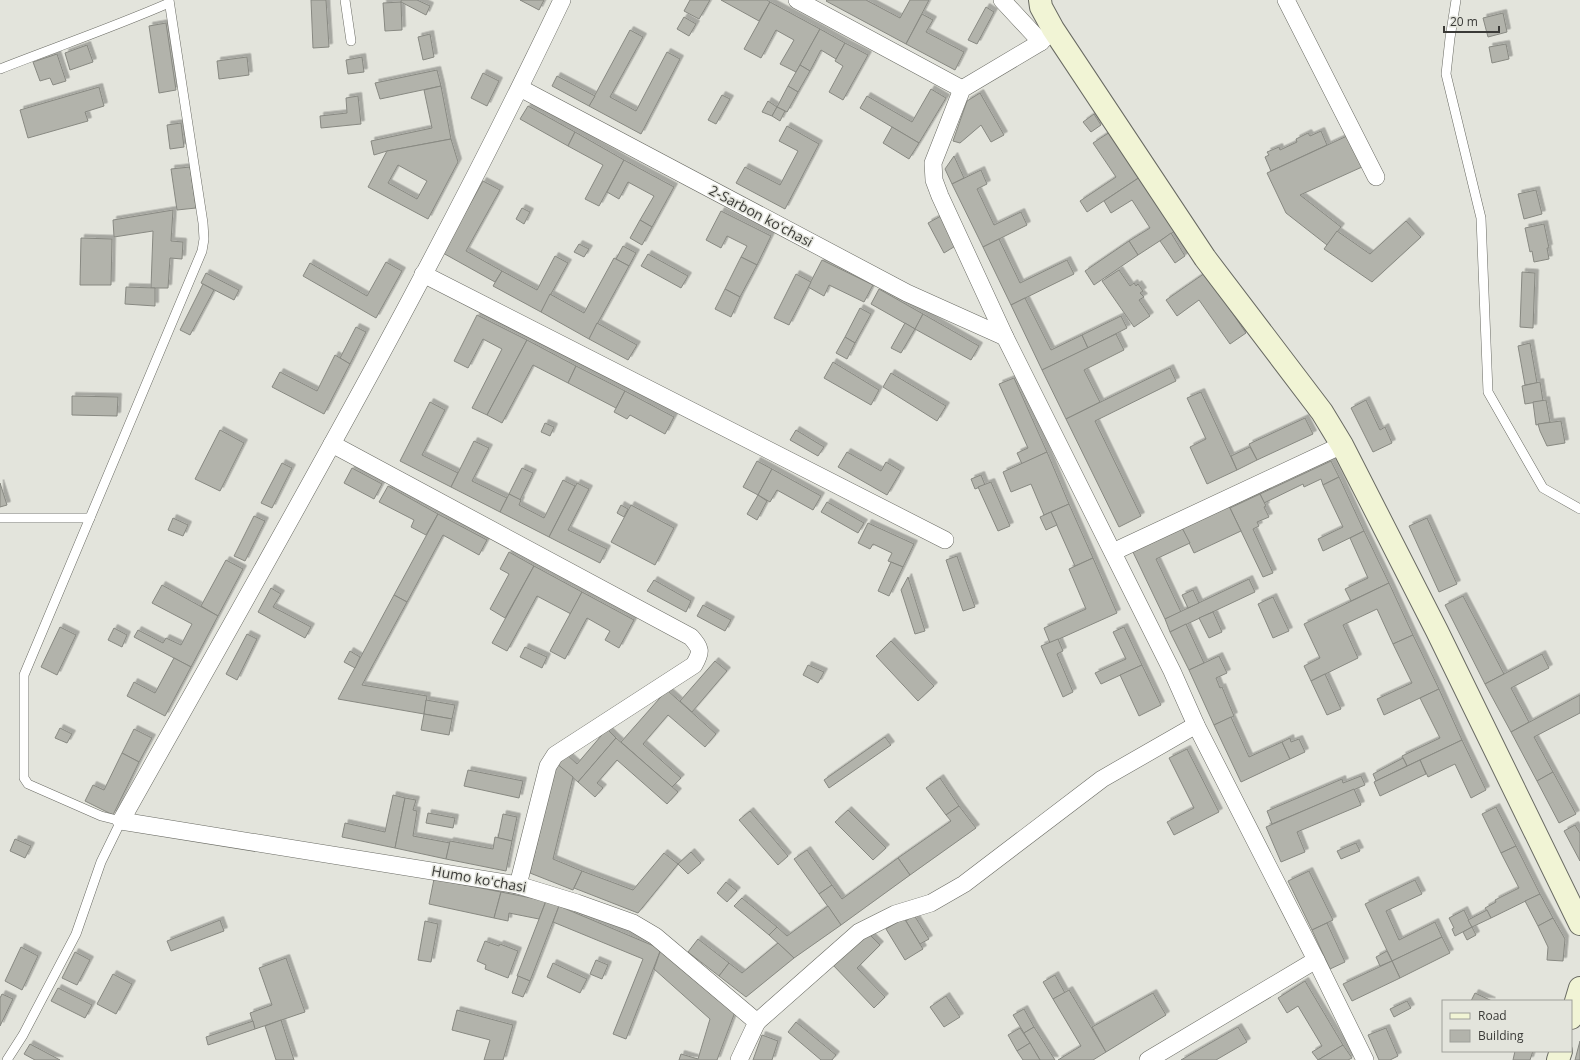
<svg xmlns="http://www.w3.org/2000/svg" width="1580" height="1060" font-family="'Open Sans',sans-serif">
<defs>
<filter id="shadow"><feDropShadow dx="3.5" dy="-3.5" stdDeviation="0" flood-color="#0004"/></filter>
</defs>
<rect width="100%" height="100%" fill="#e3e4dc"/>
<g fill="#b2b3ab" stroke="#888982" fill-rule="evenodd" filter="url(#shadow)">
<path d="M311,0H326L329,47L313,48Z"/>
<path d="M401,0H417L430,6L426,15L401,2Z"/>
<path d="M520,0H544L539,10Z"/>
<path d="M690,0H710L699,19L684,11Z"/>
<path d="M721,0H767L770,2L759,21Z"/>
<path d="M827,0H866L900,18L910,0H929L906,44L826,1Z"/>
<path d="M401,2L402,30L385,31L383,3Z"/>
<path d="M770,2L820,29L796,72L780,64L794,40L776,30L761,58L744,49Z"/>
<path d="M986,7L994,12L977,44L968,40Z"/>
<path d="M1503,13L1507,32L1488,37L1483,18Z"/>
<path d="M922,14L933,20L926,32L964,52L955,70L906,44Z"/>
<path d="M684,17L696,24L689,36L677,29Z"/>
<path d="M166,23L176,90L159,93L149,26Z"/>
<path d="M820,29L845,43L836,59L821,50L810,71L800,65Z"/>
<path d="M630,30L643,37L610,97L636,111L667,52L680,59L641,134L589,106Z"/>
<path d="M430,34L434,57L423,60L418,37Z"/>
<path d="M845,43L868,55L843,100L829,92L843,66L835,61Z"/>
<path d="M1506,44L1509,59L1492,63L1489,47Z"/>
<path d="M87,45L93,62L70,70L65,53Z"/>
<path d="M57,54L66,81L53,85L50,78L40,81L33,62Z"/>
<path d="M247,57L249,75L219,79L217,61Z"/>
<path d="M362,57L364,72L348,74L346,60Z"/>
<path d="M800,65L810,71L798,92L788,86Z"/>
<path d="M437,70L441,86L380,99L375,83Z"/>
<path d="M483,73L499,81L487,106L471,98Z"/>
<path d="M557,76L595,96L589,106L552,86Z"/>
<path d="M441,86L451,139L387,151L374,155L371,141L432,128L424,90Z"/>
<path d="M788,86L798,92L787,112L777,107Z"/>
<path d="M99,87L104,106L85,112L88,121L28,138L20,110Z"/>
<path d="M931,89L946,98L919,143L860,108L867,96L912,122Z"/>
<path d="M980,93L1004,135L991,142L981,125L960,143L953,141L967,101Z"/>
<path d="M722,95L730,99L716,124L708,120Z"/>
<path d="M358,96L361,124L321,128L320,116L347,113L346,98Z"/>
<path d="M768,101L777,107L772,116L762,112Z"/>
<path d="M528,106L575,132L568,146L520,119Z"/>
<path d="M777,107L785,111L780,121L772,116Z"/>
<path d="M1094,114L1101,125L1091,132L1083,122Z"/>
<path d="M181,123L184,147L170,149L167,125Z"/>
<path d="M787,126L819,144L785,209L736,183L745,167L780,185L798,151L779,141Z"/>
<path d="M892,127L919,143L909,159L883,143Z"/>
<path d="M1321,131L1327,145L1271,171L1265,157L1269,155L1267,152L1279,147L1280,150L1297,142L1296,139L1308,133L1310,136Z"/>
<path d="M575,132L624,160L599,206L585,199L603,165L568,146Z"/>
<path d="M1110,132L1140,177L1087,212L1080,201L1116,177L1093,143Z"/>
<path d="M1347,136L1362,167L1300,195L1341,227L1327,245L1286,213L1267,173Z"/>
<path d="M451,139L458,162L428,219L368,187L387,151ZM398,165L427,181L417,199L388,183Z"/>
<path d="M954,156L964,178L952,184L945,169Z"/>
<path d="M624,160L674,187L652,227L640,220L654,196L628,182L619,199L607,192Z"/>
<path d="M190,167L196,208L177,210L171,169Z"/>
<path d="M981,170L987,184L977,189L994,225L1021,212L1027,225L983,247L952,184Z"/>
<path d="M1140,177L1175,231L1138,255L1129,241L1150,228L1132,200L1111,213L1104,201Z"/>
<path d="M483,181L500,190L466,251L502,271L495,282L443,253Z"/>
<path d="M1536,190L1542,214L1524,219L1518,194Z"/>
<path d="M522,208L530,212L524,224L516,219Z"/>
<path d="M173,210L171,241L183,242L182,259L170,258L168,288H151L153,231L114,237L113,220Z"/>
<path d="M721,211L771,236L757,265L741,257L747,246L727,236L721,248L706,240Z"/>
<path d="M941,216L957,245L944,253L928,223Z"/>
<path d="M640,220L652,227L642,245L630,238Z"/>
<path d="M1406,221L1421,237L1372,282L1324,249L1337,231L1370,254Z"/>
<path d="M1544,224L1549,248H1547L1549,259L1534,262L1532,251L1530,252L1525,228Z"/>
<path d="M1171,233L1185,256L1175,263L1160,241Z"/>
<path d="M81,238L112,239L111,285H80Z"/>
<path d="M999,239L1020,283L1067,260L1074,274L1011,305L983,247Z"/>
<path d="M1129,241L1138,255L1094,285L1085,271Z"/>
<path d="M579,244L589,249L584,257L574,252Z"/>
<path d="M623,246L636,253L629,266L616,259Z"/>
<path d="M648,254L688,276L681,288L641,266Z"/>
<path d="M555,256L568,263L541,312L493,286L502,271L537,290Z"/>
<path d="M741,257L757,265L740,297L725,289Z"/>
<path d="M614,258L629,266L589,339L541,312L550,294L584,313Z"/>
<path d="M822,260L873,285L864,302L829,285L824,296L808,287Z"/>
<path d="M386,262L402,271L376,318L303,276L310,263L367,296Z"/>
<path d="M1119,270L1130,286L1134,283L1136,286L1138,284L1143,291L1140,293L1144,297L1139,300L1150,316L1134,327L1102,281Z"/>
<path d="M1522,272L1535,273L1533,328L1520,327Z"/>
<path d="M206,273L239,290L234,300L201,283Z"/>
<path d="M1205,273L1246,333L1230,344L1199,300L1177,316L1166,300Z"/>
<path d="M796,274L811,282L789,325L774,318Z"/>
<path d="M203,284L214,290L190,335L180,330Z"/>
<path d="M126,287L155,288V306L125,304Z"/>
<path d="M725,289L740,297L731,317L715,309Z"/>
<path d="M879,289L923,314L915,329L871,304Z"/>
<path d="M1025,298L1051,350L1082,335L1088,348L1042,370L1011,305Z"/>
<path d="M860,308L871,314L855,343L845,337Z"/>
<path d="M923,314L979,346L971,360L915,329Z"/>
<path d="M477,315L527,340L487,415L472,408L502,349L483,339L468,368L454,361Z"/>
<path d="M1121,316L1127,328L1088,348L1082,335Z"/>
<path d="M597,323L637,345L628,360L589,339Z"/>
<path d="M905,323L915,329L901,353L891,348Z"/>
<path d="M356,327L366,332L350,364L340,358Z"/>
<path d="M1116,334L1124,350L1084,370L1100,402L1066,419L1042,370Z"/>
<path d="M845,337L855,343L847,359L836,353Z"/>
<path d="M527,340L576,366L568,383L533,365L502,423L487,415Z"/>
<path d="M1530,343L1537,383L1525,385L1518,346Z"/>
<path d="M335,355L350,364L324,414L272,387L280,372L317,391Z"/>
<path d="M833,362L879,390L871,405L824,378Z"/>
<path d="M576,366L625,391L616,408L568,383Z"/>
<path d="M1170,368L1176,381L1095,421L1141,516L1119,527L1066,419Z"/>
<path d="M891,373L946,406L937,421L883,387Z"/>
<path d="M1014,378L1047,452L1022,464L1017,453L1028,448L999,384Z"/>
<path d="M1540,382L1543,401L1525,404L1522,386Z"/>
<path d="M625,391L674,417L665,434L630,415L627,419L614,412Z"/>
<path d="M1201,392L1237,470L1207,484L1190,447L1206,439L1187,398Z"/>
<path d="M72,396L118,397L117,416L72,415Z"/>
<path d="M1366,400L1380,430L1385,427L1392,443L1373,452L1351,408Z"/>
<path d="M1546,400L1550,422L1536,425L1533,402Z"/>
<path d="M430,402L445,410L422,455L458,473L451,487L400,461Z"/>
<path d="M1305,418L1313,434L1257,460L1249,444Z"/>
<path d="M1561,421L1565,443L1547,446L1540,431L1538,424Z"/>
<path d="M545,423L554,427L550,436L541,432Z"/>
<path d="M220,430L244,443L220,491L195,479Z"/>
<path d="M796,430L824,447L818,456L790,440Z"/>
<path d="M474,441L489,448L472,481L507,498L500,512L451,487Z"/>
<path d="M1250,447L1257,460L1237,470L1231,456Z"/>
<path d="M847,452L881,471L886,462L901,471L887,495L838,467Z"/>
<path d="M1047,452L1069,504L1044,515L1031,484L1011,492L1003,472Z"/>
<path d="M757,461L772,469L758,495L743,487Z"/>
<path d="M1331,461L1339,477L1323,485L1321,479L1304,487L1303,484L1264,503L1260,494Z"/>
<path d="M282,463L292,468L272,508L261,503Z"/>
<path d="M352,468L382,484L374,499L344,483Z"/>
<path d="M522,468L533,473L520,500L509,494Z"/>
<path d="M772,469L821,496L813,510L777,490L770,502L758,495Z"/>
<path d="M981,475L985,485L975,489L971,479Z"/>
<path d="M1339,477L1364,531L1323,551L1318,539L1343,527L1323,485Z"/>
<path d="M563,480L575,486L549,537L500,512L509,494L521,500L519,505L544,518Z"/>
<path d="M991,482L1010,526L998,531L978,487Z"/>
<path d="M0,483L7,505L0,507Z"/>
<path d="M577,483L589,489L568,530L607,549L600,563L549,537Z"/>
<path d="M388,486L438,514L426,535L411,527L414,520L379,502Z"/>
<path d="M1260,494L1266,506L1264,507L1269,517L1257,522L1259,526L1253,529L1273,573L1263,577L1230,508Z"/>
<path d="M758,495L767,501L757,520L747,514Z"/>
<path d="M827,502L864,523L858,533L821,512Z"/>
<path d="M1069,504L1093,558L1075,566L1051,512Z"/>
<path d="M1228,504L1241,531L1194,553L1181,526Z"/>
<path d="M621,505L628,509L624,517L617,513Z"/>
<path d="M631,505L674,528L655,565L611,542Z"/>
<path d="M1051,512L1057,525L1046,530L1040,517Z"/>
<path d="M438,514L487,540L479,555L443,535L407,602L394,595Z"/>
<path d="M254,516L265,521L245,561L234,556Z"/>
<path d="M173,518L188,525L183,536L168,530Z"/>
<path d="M1427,518L1457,584L1439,592L1409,526Z"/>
<path d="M868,523L914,544L903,567L888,561L892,553L873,544L870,549L858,543Z"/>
<path d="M1181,526L1190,543L1156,559L1181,612L1165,619L1132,550Z"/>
<path d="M1364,531L1389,583L1351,601L1345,589L1368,578L1350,538Z"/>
<path d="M509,552L534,566L505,618L490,609L509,574L500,569Z"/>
<path d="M957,556L975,607L963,611L946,560Z"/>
<path d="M1093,558L1117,613L1050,643L1044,628L1086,609L1069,569Z"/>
<path d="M226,560L243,569L218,616L201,606Z"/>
<path d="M891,562L903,567L889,596L878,591Z"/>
<path d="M534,566L582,592L571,614L537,596L507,651L492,643Z"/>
<path d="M908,577L925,631L915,634L901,590Z"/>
<path d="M1249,579L1255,592L1170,632L1165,619Z"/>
<path d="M654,580L691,601L686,612L647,591Z"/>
<path d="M1389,583L1413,635L1393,644L1377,609L1343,625L1358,658L1311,681L1304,666L1320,658L1304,624Z"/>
<path d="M162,585L218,616L191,667L134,637L138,630L163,643L166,638L181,645L192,624L152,603Z"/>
<path d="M271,588L281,594L273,607L311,627L305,638L258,612Z"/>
<path d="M1193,590L1199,603L1188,608L1182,595Z"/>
<path d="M582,592L634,620L619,648L605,640L610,631L587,618L565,659L550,651Z"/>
<path d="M394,595L407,602L362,685L427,696L424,714L338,699Z"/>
<path d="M1463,596L1504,674L1485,684L1445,605Z"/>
<path d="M1273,597L1289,631L1273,638L1258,604Z"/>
<path d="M703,605L731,620L725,631L697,616Z"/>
<path d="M1213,612L1222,632L1209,638L1199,618Z"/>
<path d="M1186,624L1204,663L1189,670L1170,632Z"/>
<path d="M60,627L76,635L57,675L41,667Z"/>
<path d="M1124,627L1142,665L1101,684L1095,673L1126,659L1113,632Z"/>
<path d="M114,628L127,635L122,647L108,640Z"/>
<path d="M247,634L257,639L237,680L226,674Z"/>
<path d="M1413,635L1439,689L1384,715L1377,699L1412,683L1393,644Z"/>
<path d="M1058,639L1063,651L1057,654L1073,692L1063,697L1041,646Z"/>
<path d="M891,641L934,686L918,701L876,656Z"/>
<path d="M525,647L547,657L542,668L520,657Z"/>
<path d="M350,651L360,657L355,668L344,662Z"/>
<path d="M1542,654L1549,668L1511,688L1529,722L1511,732L1485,684Z"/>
<path d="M1219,656L1227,673L1216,678L1220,688L1222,687L1234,716L1214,725L1189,670Z"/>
<path d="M174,658L191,667L165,716L127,696L134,682L155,693Z"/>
<path d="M715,661L727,671L692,712L680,701Z"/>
<path d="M808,665L824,672L818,683L803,675Z"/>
<path d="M1142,665L1161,705L1139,716L1120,675Z"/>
<path d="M1325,674L1341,709L1327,715L1311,681Z"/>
<path d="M1439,689L1462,740L1407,766L1402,756L1440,738L1420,698Z"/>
<path d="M667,690L716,734L705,747L668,715L643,744L681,778L672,787L621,742Z"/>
<path d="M1580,695V713L1534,737L1553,772L1537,781L1511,732Z"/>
<path d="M426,700L455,705L452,719L424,714Z"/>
<path d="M424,714L452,719L449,735L421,730Z"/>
<path d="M1231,717L1249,757L1282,742L1290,759L1241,782L1214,725Z"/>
<path d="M60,728L72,734L67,743L55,738Z"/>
<path d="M134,729L152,738L139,762L122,753Z"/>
<path d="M607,729L616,738L578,782L556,763L565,753L577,764Z"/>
<path d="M885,737L891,745L829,788L824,780Z"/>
<path d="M616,738L678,792L667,804L617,760L597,783L603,788L595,797L578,782Z"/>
<path d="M1290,738L1291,742L1299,739L1305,752L1290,759L1282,742Z"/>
<path d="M1462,740L1486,790L1471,798L1455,764L1428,777L1420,760Z"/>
<path d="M1187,749L1219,812L1174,835L1167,822L1194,808L1169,758Z"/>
<path d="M122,753L139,762L113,815L85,801L93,785L104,790Z"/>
<path d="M1403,758L1407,766L1376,781L1373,774Z"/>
<path d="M1420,760L1426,774L1380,796L1374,782Z"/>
<path d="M556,763L573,777L553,859L582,871L573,890L530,873Z"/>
<path d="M468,770L523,781L519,798L464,786Z"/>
<path d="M1553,772L1576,814L1559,823L1537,781Z"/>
<path d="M1361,776L1365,785L1272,824L1267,811L1342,779L1343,783Z"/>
<path d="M940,778L959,806L946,815L926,788Z"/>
<path d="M1354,789L1361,805L1297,832L1305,852L1281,862L1266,827Z"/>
<path d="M393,795L405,798L395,848L342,837L345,823L385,832Z"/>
<path d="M405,798L416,800L413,810L417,811L413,836L450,843L446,859L395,848Z"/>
<path d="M959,806L976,828L910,875L898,858L951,821L946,815Z"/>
<path d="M1496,807L1516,846L1501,853L1482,814Z"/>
<path d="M848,810L886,848L873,860L835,822Z"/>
<path d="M750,811L788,856L778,865L739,820Z"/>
<path d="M428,813L455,818L453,828L426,823Z"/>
<path d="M503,814L517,817L512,841L498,838Z"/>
<path d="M1575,825L1580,833V861L1564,831Z"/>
<path d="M495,837L512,841L506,871L446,859L450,841L493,849Z"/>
<path d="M15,839L31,846L25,858L10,851Z"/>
<path d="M1356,843L1360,851L1341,859L1337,851Z"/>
<path d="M1516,846L1540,894L1491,918L1485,908L1496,902L1495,900L1519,888L1501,853Z"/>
<path d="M807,850L832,885L819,894L794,859Z"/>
<path d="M691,852L701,863L688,874L678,864Z"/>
<path d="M664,853L678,864L638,913L574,888L582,871L633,890Z"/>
<path d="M898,858L910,875L841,925L819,894L832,885L842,899Z"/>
<path d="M1309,871L1333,920L1312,930L1288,881Z"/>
<path d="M434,879L501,892L494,918L429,904Z"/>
<path d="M1415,880L1422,894L1386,911L1399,940L1435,922L1442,937L1392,961L1365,904Z"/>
<path d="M726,882L737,891L727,902L717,893Z"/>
<path d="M501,892L546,901L539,919L509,913L508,921L494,918Z"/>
<path d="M1540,894L1553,918L1538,926L1525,901Z"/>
<path d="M742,898L777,927L769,935L734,906Z"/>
<path d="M546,901L559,906L530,981L517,976Z"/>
<path d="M559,906L661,949L626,1039L613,1034L643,959L553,922Z"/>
<path d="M828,906L841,925L794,958L769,935L777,927L787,936Z"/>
<path d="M1464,910L1472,927L1455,936L1452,929L1454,928L1449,918Z"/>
<path d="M1487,910L1491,918L1472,927L1468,920Z"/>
<path d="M914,915L929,939L920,944L906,921Z"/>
<path d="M904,918L923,949L905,960L886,929Z"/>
<path d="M1553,918L1565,939L1563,961L1547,960L1548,947L1538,926Z"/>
<path d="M220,920L224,931L171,951L167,941Z"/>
<path d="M425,921L438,924L431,962L418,960Z"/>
<path d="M1327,923L1345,962L1330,969L1312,930Z"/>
<path d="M1472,927L1476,935L1467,940L1463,932Z"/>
<path d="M866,931L880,945L857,968L885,997L874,1008L832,964Z"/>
<path d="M1442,937L1450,953L1400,978L1392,961Z"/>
<path d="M698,939L729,963L719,976L688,952Z"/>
<path d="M485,941L499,946L500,944L518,951L508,978L485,969L486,965L477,961Z"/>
<path d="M778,943L794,958L746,997L719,976L729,963L742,973Z"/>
<path d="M21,947L38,956L22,990L5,981Z"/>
<path d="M661,949L735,1012L717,1060H679L681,1054L698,1059L710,1019L654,969Z"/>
<path d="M1387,951L1392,961L1380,966L1376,957Z"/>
<path d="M75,952L90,960L77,985L62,978Z"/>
<path d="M286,958L305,1012L255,1029L250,1013L272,1005L259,968Z"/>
<path d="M596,960L608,965L602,979L590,974Z"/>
<path d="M1392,961L1400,978L1352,1001L1343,984Z"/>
<path d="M553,963L587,979L580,993L547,977Z"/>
<path d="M113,974L132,984L116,1014L97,1004Z"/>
<path d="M1055,975L1065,993L1053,999L1043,982Z"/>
<path d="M518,976L530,981L523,997L512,993Z"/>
<path d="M1305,981L1343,1045L1318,1060L1312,1052L1322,1046L1298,1006L1287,1013L1278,998Z"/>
<path d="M58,988L92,1005L85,1018L51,1001Z"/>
<path d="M1069,990L1106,1052L1093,1060H1058L1081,1046L1053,999Z"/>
<path d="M1153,993L1166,1015L1106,1052L1092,1027Z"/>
<path d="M1475,993L1492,1001H1471Z"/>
<path d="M2,994L13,999L0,1026V998Z"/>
<path d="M946,996L960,1017L944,1027L930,1007Z"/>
<path d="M1407,1001L1411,1008L1394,1017L1390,1009Z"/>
<path d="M1024,1009L1034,1027L1024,1033L1013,1015Z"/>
<path d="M457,1010L513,1025L503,1060H484L490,1040L452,1030Z"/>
<path d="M281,1020L294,1060H276L265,1026Z"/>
<path d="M253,1021L255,1029L208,1045L206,1037Z"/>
<path d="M796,1022L836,1055L832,1060H821L788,1032Z"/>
<path d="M1034,1027L1055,1060H1040L1024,1033Z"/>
<path d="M1238,1027L1247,1042L1216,1060H1181Z"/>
<path d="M1020,1028L1030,1043L1017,1051L1008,1035Z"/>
<path d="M1386,1028L1398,1056L1390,1060H1379L1368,1035Z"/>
<path d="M762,1035L778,1041L772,1060H753Z"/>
<path d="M1580,1041V1060H1575Z"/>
<path d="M1030,1043L1040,1060H1023L1017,1051Z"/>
<path d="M30,1044L60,1060H35L24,1054Z"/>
<path d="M1343,1045L1352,1058L1348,1060H1318Z"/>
<path d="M1515,1051H1533L1530,1060H1513Z"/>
</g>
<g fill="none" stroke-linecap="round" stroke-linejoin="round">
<g stroke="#696a63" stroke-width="10">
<g id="lane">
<path d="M345,0L351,41"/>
<path d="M1456,0L1450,38L1446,74L1481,218L1488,392L1543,488L1580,509"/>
<path d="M0,69C56,47 114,27 169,3"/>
<path d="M0,518H90"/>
<path d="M7,1060L23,1035L76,934L101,862L121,821L101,816L28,784L24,778V675L202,251L204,239L203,223L169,0"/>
</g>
</g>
<g stroke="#696a63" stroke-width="18">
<g id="street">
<path d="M562,0C429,280 273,550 121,821L518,885L577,903L633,923L655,936L757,1022L739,1060"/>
<path d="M797,0L962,89"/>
<path d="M1002,0L1041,42"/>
<path d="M1286,0L1376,177"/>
<path d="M1053,29L1041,42L962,89L933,163L934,180L940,196L1005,337L1172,671L1196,725L1316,960L1365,1060"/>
<path d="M520,88L907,293L1005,337"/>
<path d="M423,274L945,540"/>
<path d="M332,444L691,637C701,649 702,651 694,665L555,755L548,766L518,885"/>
<path d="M1113,552L1342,445"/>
<path d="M757,1022L859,932L895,914L931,903L964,884L1102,779L1196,725"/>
<path d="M1148,1060L1316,960"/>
</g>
</g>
<g stroke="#696a63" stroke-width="24">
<g id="secondary">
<path d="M1040,0L1041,7L1053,29L1205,258L1322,412L1342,445L1437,631L1580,924"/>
<path d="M1571,1018L1580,988"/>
<path d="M1558,1060L1561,1051"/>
</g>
</g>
<use href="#lane" stroke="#fff" stroke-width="9"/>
<use href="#street" stroke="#fff" stroke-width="17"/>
<use href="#secondary" stroke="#f1f4d5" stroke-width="22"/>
</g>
<g text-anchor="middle" stroke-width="3" stroke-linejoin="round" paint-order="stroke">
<g font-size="14" fill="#3a3a37" stroke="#e3e4dc">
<text transform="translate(761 216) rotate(28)" y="5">2-Sarbon koʻchasi</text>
<text transform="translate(479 879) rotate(10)" y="5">Humo koʻchasi</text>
</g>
</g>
<rect x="1442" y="1000" width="130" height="52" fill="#e3e4dc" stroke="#9fa09a"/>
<rect x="1450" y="1013" width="20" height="6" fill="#f1f4d5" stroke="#9fa09a"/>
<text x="1478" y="1020" font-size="12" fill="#3a3a37">Road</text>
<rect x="1450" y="1030" width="20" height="12" fill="#b2b3ab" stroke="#9fa09a"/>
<text x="1478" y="1040" font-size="12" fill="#3a3a37">Building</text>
<path d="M1444 26v6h55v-6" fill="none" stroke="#3a3a37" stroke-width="2"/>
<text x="1450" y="26" font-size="12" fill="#3a3a37" stroke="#e3e4dc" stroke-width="3" paint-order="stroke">20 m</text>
</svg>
